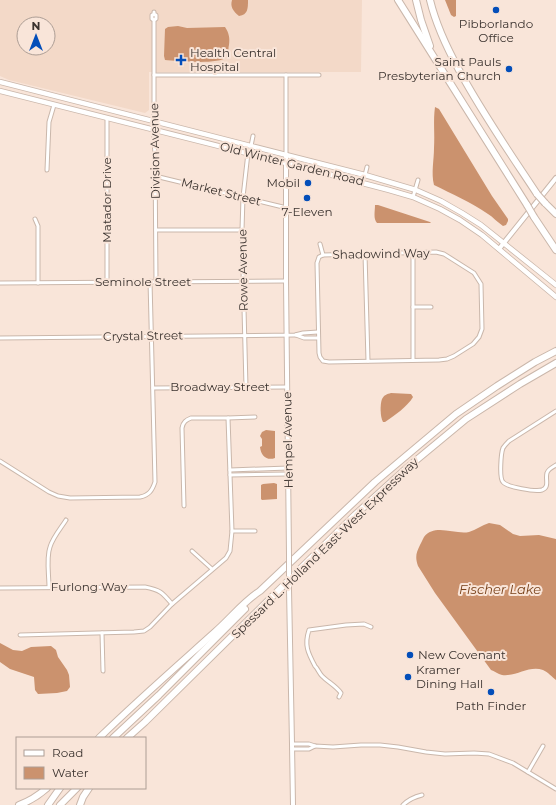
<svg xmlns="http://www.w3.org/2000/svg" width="556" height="805" font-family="Montserrat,sans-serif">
<rect width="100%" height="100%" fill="#f9e5d9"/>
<path fill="#f3d9c8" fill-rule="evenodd" d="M0,0H362L361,72H149V110L145,113L9,80L0,76ZM24,24H48V48H24Z"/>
<g fill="#cb926e">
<path d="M232,0H248C248,8 248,15 239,16C233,11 230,7 232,0Z"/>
<path d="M445,0H456V16L454,17L451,15Z"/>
<path d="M178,26L187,28L225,27C229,33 230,38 229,45C228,48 229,54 227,57C219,65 177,61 165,60L164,56L165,29L168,27Z"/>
<path d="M435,107L439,109L492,196L508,219V221L506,225L503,226C497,222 493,217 488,214C471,202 452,194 434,185C431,173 434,160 434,148C435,134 433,121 435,107Z"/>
<path d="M375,205H378L430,222L431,223H377C373,219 375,211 375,205Z"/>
<path d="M391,393L411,394L413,397C408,406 394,416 385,422H383C380,417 380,404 382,399C384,395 387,394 391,393Z"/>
<path d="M266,430L275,431V458C267,461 261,456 260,447L262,446V439L260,436L262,432Z"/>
<path d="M274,483L277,484V499L262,500L261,499V485L263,484Z"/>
<path d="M489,523L500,525L513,534L520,536L539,535L556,539V680C552,677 548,672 543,670C529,665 516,677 502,675C498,674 494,671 491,670L435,593L418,566C415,557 416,553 420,545C421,543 423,539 424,537C435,523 455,535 469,532C476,530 482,525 489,523Z"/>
<path d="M0,643L13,650L22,651L31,647L51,646L56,650L58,657L67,670L69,675L70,687L67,691L57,693L38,694L35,690L34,677L10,669L0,662Z"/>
</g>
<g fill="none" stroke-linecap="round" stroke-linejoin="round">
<g stroke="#cab7ab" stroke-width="5">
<g id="minor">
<path d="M154,12V14L156,15V19L154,20L152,19V15L154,14"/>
<path d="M154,20V142L155,153L156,281"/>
<path d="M154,75H319"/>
<path d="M107,118V282"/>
<path d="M251,146L253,136"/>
<path d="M286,155V75"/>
<path d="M47,170L49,122L54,105"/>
<path d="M365,175L367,167"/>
<path d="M155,176L287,208"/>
<path d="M413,197L418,180"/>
<path d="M35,219L38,226V283"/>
<path d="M156,230H242"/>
<path d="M320,244L323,255"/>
<path d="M436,252L444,254L474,273L481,284L482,329L479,337L473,344L454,356L447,359L439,360L329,362L323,361L320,357L319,353L317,263L319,257L323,255Z"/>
<path d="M413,253V360"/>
<path d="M365,254L368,361"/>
<path d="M0,283L286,281"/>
<path d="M413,307H431"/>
<path d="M296,335L304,338H318"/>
<path d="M0,338L295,335L303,333L318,332"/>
<path d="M246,387L242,230L243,197L248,153"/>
<path d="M153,388L287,387"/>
<path d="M556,411L509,441C507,443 505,445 503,448C501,453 499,478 503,482C507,487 535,492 542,490C550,487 545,479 547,473C548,469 553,467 556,465"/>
<path d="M0,461L49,492L58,496L70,498L140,497C149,495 152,491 155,482L150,281"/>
<path d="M230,470L288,468"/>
<path d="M230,475L288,474"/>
<path d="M184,506L182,428C183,422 186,420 191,418H228L255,417"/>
<path d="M232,531H255"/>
<path d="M192,551L212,569"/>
<path d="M49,587C49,575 46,558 50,547C53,537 61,528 66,520"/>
<path d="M0,588L145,587C160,590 162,592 172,604"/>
<path d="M102,633L103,671"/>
<path d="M20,635L134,632L144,631L150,627L172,604L226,558L230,551L232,531L228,418"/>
<path d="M339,697L341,693C336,686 328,682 322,676C319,673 318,669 315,666C308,653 304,645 309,630L346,625L364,624L371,627"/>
<path d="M292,744H309L315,746L333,747L361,745H380L398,747L426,752L445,754L474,753L489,754L513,763L556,789"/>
<path d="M292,749H309L315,746"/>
<path d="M528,772L543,746"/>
<path d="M403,805C408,800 414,797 422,795"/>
</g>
</g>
<g stroke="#cab7ab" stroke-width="6">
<g id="tertiary">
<path d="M286,155V281L289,555"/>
<path d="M499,249L556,178"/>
<path d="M289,589L292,744L293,805"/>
</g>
</g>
<g stroke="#cab7ab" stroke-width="6">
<g id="secondary">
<path d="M0,82L365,175L416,190L441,201L462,213L481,225L556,285"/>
<path d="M0,91L286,163L389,190L413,197L440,209L460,220L482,235L556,297"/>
</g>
</g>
<g stroke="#cab7ab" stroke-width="8">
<g id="motorway">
<path d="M398,0L527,205"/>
<path d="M416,0L421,20L430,46"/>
<path d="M430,0C436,25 447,48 459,70C482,113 510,153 537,194"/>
<path d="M545,203L556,214"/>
<path d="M534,217L556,250"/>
<path d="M99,738C137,701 176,667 215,632C230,619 243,602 260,591L375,482L456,414L497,386L535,362L556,351"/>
<path d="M113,738L159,695L245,609"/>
<path d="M127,738L145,722L355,515L408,467L466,419L520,384L556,363"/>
<path d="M19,805C30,801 39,795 47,788"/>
<path d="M48,805L60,788"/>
<path d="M60,805L77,788"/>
<path d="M80,805L83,797L89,788"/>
</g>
</g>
<use href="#minor" stroke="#fff" stroke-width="3"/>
<use href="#tertiary" stroke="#fff" stroke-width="4"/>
<use href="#secondary" stroke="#fff" stroke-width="4.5"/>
<use href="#motorway" stroke="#fff" stroke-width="6"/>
<g stroke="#cab7ab" stroke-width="6" stroke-linecap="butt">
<path id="tertiary-bridge" d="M289,555V589"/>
</g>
<g stroke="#cab7ab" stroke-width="8" stroke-linecap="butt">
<g id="motorway-bridge">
<path d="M537,194L545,203"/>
<path d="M527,205L534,217"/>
</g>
</g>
<use href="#tertiary-bridge" stroke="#fff" stroke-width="4"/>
<use href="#motorway-bridge" stroke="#fff" stroke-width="6"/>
</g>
<g fill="#044eb9" stroke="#f9e5d9" stroke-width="1.5">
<circle cx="496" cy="10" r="4"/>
<path d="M179 54h4v4h4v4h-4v4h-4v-4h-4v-4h4z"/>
<circle cx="509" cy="69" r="4"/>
<circle cx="308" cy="183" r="4"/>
<circle cx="307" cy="198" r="4"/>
<circle cx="410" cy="655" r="4"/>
<circle cx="408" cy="677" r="4"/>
<circle cx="491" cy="692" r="4"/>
</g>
<g text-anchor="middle" stroke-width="4" stroke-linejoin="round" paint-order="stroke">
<g font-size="12" fill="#3b332f" stroke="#f9e5d9">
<text x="496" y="28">Pibborlando<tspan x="496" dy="14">Office</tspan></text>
<text x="190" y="57" text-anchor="start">Health Central<tspan x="190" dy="14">Hospital</tspan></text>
<text x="501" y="66" text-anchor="end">Saint Pauls<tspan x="501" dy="14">Presbyterian Church</tspan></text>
<text x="300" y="187" text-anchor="end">Mobil</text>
<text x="307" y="216">7-Eleven</text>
<text x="418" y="659" text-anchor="start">New Covenant</text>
<text x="416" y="674" text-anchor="start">Kramer<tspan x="416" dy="14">Dining Hall</tspan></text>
<text x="491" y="710">Path Finder</text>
</g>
<g font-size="12" fill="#3b332f" stroke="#f9e5d9">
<text transform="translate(155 151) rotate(-91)" y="4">Division Avenue</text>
<text transform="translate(292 164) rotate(14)" y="4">Old Winter Garden Road</text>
<text transform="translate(221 192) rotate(14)" y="4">Market Street</text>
<text transform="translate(107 200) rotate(-90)" y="4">Matador Drive</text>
<text transform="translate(381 254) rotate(-1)" y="4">Shadowind Way</text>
<text transform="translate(243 270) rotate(-91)" y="4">Rowe Avenue</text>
<text x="143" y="286">Seminole Street</text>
<text transform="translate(143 336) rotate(-1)" y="4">Crystal Street</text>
<text x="220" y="391">Broadway Street</text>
<text transform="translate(288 440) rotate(-91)" y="4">Hempel Avenue</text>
<text transform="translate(325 548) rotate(-44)" y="4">Spessard L. Holland East-West Expressway</text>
<text x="89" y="591">Furlong Way</text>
</g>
<g font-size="13" font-style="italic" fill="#79421a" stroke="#f9e5d9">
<text x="500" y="594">Fischer Lake</text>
</g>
</g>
<rect x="16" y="737" width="130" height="52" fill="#f9e5d9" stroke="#ad9e95"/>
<rect x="24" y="750" width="20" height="6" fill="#ffffff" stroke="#ad9e95"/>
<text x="52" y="757" font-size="12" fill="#3b332f">Road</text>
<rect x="24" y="767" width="20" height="12" fill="#cb926e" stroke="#ad9e95"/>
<text x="52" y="777" font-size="12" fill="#3b332f">Water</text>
<g transform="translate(36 36)"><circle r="19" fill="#f9e5d9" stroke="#ad9e95"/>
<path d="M0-3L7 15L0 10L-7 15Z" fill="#044eb9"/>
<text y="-6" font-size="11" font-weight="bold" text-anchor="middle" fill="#3b332f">N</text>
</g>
</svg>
